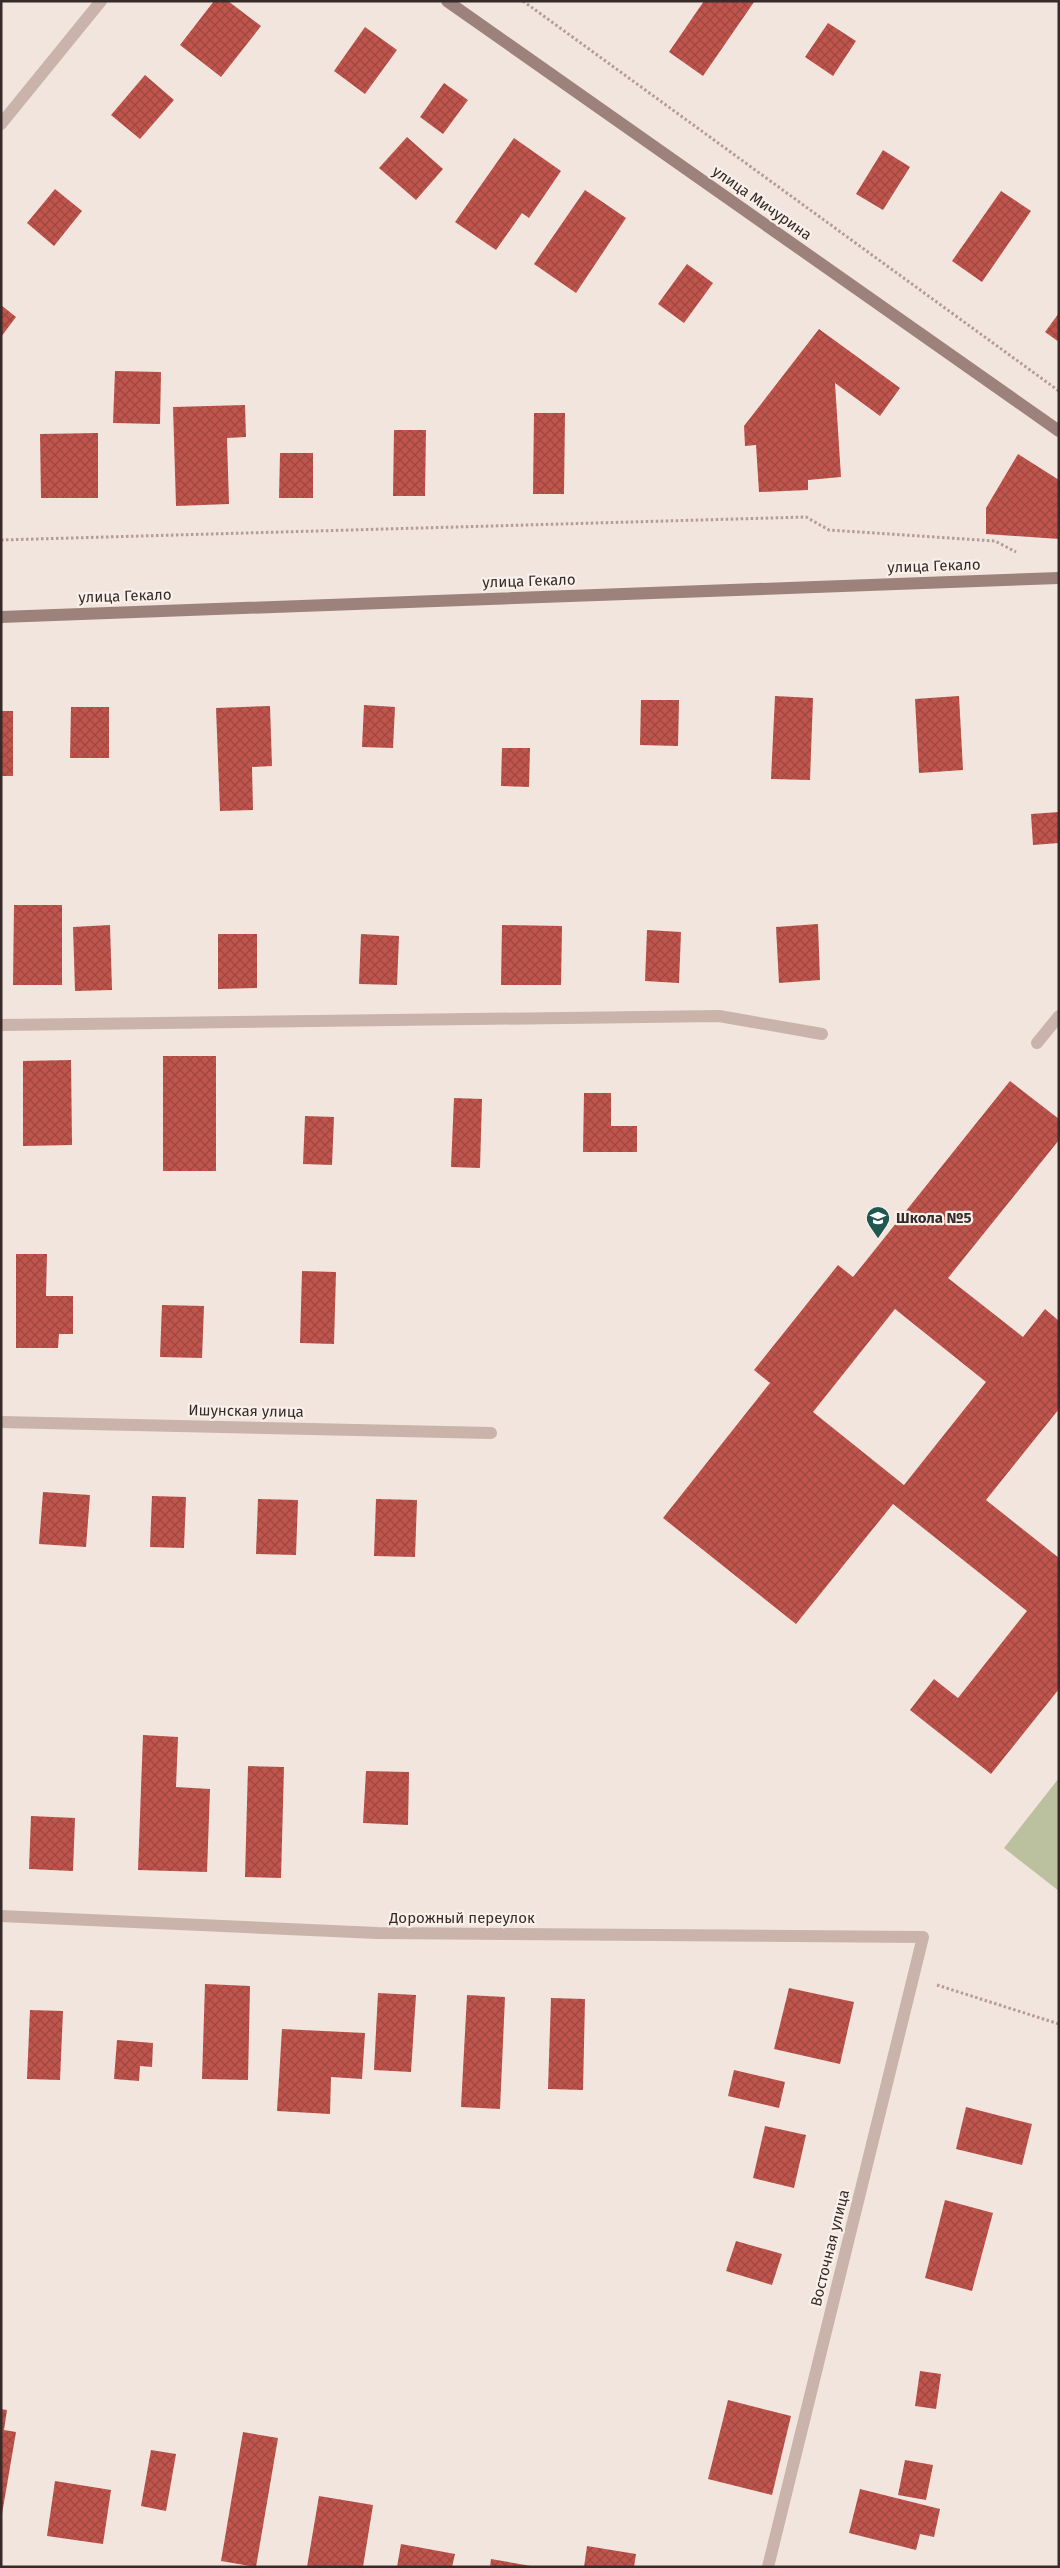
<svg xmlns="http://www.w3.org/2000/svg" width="1060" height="2568" font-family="'Fira Sans',sans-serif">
<defs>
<pattern id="building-cross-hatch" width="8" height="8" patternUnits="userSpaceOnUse" patternTransform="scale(1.25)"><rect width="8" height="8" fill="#c0554d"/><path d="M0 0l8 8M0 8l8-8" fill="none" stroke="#9d4740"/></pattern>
</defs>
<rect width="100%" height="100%" fill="#f1e5de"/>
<path fill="#bbc09f" d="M1059,1778V1891L1004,1848Z"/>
<g fill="url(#building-cross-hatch)" fill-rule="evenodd">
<path d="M214,1H228L261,26L221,77L180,45Z"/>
<path d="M704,1L754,2L703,76L669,52Z"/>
<path d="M828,23L856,41L833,76L805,57Z"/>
<path d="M365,27L397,50L365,94L334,71Z"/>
<path d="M145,75L174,100L140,139L111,115Z"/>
<path d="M444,83L468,100L443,134L420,117Z"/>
<path d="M407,137L443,169L416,200L379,168Z"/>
<path d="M514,138L561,171L529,218L522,213L496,250L455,222Z"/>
<path d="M883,150L910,167L883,210L856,194Z"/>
<path d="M55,189L82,211L54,246L27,223Z"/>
<path d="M585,190L626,218L576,293L534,264Z"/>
<path d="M1001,191L1031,211L982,282L952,261Z"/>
<path d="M687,264L713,283L684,323L658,304Z"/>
<path d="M1,305L16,317L1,337Z"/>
<path d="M1059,313V342L1045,332Z"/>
<path d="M819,329L900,388L880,416L835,383L841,477L808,480V490L759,492L756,445L745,446L744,426Z"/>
<path d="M115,371L161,372L160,424L113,423Z"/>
<path d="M245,405L246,437L227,438L229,504L176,506L173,407Z"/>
<path d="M534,413H565L564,494H533Z"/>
<path d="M394,430H426L425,496H393Z"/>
<path d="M98,433V498H41L40,434Z"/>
<path d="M280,453H313V498H279Z"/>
<path d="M1018,454L1059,480V539L986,534V508Z"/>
<path d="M775,696L813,698L810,780L771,779Z"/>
<path d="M959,696L963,770L919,773L915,699Z"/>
<path d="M641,700H679L678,746L640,745Z"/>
<path d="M364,705L395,707L393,748L362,747Z"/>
<path d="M270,706L272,766L252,767L253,810L220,811L216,708Z"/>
<path d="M71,707H109V758H70Z"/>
<rect x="1" y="711" width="12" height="65"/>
<path d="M502,748H530L529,787L501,786Z"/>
<path d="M1059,812V843L1033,845L1031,814Z"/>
<path d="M14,905H62V985H13Z"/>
<path d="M818,924L820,980L779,983L776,927Z"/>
<path d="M110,925L112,990L75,991L73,927Z"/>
<path d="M502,925L562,926L561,985H501Z"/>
<path d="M647,930L681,932L679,983L645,981Z"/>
<path d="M218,934H257V988L218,989Z"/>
<path d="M361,934L399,936L397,985L359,984Z"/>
<rect x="163" y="1056" width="53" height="115"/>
<path d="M71,1060L72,1145L23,1146V1061Z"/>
<path d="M1010,1081L1059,1119V1140L948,1278L1023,1337L1045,1309L1059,1321V1409L986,1500L1059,1558V1689L991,1774L910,1710L934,1679L958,1698L1027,1611L893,1504L796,1624L663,1518L770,1383L754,1370L838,1265L853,1277ZM895,1309L986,1382L904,1485L813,1412Z"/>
<path d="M584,1093H611V1126H637V1152H583Z"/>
<path d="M454,1098L482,1099L480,1168L451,1167Z"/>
<path d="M305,1116L334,1117L332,1165L303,1164Z"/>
<path d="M16,1254H47L46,1296H73V1334H59L58,1348H16Z"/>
<path d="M302,1271L336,1272L334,1344L300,1343Z"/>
<path d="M162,1305L204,1306L202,1358L160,1357Z"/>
<path d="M43,1492L90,1495L86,1547L39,1544Z"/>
<path d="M152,1496L186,1497L184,1548L150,1547Z"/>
<path d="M258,1499L298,1500L296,1555L256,1554Z"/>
<path d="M376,1499L417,1500L415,1557L374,1556Z"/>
<path d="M143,1735L178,1737L176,1787L210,1789L207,1872L138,1870Z"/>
<path d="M248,1766L284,1767L281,1878L245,1877Z"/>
<path d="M366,1771L409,1772L408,1825L363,1823Z"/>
<path d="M31,1816L75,1818L73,1871L29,1869Z"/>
<path d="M205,1984L250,1986L248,2080L202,2079Z"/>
<path d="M789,1988L854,2002L840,2064L774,2049Z"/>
<path d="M378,1993L416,1995L411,2072L374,2070Z"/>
<path d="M467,1995L505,1997L500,2109L461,2107Z"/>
<path d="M551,1998L585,1999L583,2090L548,2089Z"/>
<path d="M30,2010L63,2011L60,2080L27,2079Z"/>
<path d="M282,2029L365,2033L362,2079L331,2077L330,2114L277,2111Z"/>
<path d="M117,2040L153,2043L152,2067L140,2066L139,2081L114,2079Z"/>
<path d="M734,2070L785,2082L779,2108L728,2096Z"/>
<path d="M966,2107L1032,2124L1022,2165L956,2149Z"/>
<path d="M765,2126L806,2135L794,2188L753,2178Z"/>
<path d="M945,2200L993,2213L972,2291L925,2278Z"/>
<path d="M736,2241L782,2254L772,2285L726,2271Z"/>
<path d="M920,2371L941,2374L936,2409L915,2406Z"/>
<path d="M728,2400L791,2416L772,2495L708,2479Z"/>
<path d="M1,2409L7,2410L4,2430L16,2432L2,2514Z"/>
<path d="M243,2432L278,2438L256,2567L221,2561Z"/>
<path d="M151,2450L176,2454L166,2511L141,2506Z"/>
<path d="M905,2460L933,2465L926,2500L898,2495Z"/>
<path d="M55,2481L111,2490L103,2544L47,2536Z"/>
<path d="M860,2489L940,2509L934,2537L920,2534L916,2550L849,2533Z"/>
<path d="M319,2496L373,2505L363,2567H307Z"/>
<path d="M401,2544L455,2554L452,2567H397Z"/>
<path d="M587,2546L636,2554L634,2567H584Z"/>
<path d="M491,2559L531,2566V2567H490Z"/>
</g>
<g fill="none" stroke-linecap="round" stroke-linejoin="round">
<g stroke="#b59d95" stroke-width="3" stroke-dasharray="2.5 2.5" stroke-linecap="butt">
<path d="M523,1L1059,391"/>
<path d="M1,540L806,517L829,530L995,541L1016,552"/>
<path d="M937,1985L1059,2024"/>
</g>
<path stroke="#c9b3aa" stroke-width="12" d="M1037,1043L1059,1016"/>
<g stroke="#c9b3aa" stroke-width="12">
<path d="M1,124L101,1"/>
<path d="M1,1025L719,1016L822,1034"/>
<path d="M1,1422L491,1433"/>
<path d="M1,1916L377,1933L923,1937L768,2567"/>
</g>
<g stroke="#9d827c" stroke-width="12">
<path d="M447,1L1059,431"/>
<path d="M1,617L1059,578"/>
</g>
</g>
<defs>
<g id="school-pin" transform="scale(1.25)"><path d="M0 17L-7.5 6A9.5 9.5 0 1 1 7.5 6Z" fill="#215751" stroke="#f9f0ea"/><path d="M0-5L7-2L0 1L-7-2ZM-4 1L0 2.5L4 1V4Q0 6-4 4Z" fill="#fff"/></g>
</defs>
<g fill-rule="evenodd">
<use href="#school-pin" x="878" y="1218"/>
</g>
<g text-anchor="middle" stroke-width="4.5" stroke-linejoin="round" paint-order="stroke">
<g font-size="15" fill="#372b29" stroke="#f9f0ea">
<text transform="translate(762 203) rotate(35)" y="5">улица Мичурина</text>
<text transform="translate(934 566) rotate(-2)" y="5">улица Гекало</text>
<text transform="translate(529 581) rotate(-2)" y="5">улица Гекало</text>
<text transform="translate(125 596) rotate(-2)" y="5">улица Гекало</text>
<text transform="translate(246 1411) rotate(1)" y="5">Ишунская улица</text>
<text x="462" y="1923">Дорожный переулок</text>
<text transform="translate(830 2248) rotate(-76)" y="5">Восточная улица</text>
</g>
<g font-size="15" font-weight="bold" fill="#372b29" stroke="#f9f0ea" text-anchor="start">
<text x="896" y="1223">Школа №5</text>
</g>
</g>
<rect width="1060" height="2568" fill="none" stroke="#372b29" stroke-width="5"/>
</svg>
